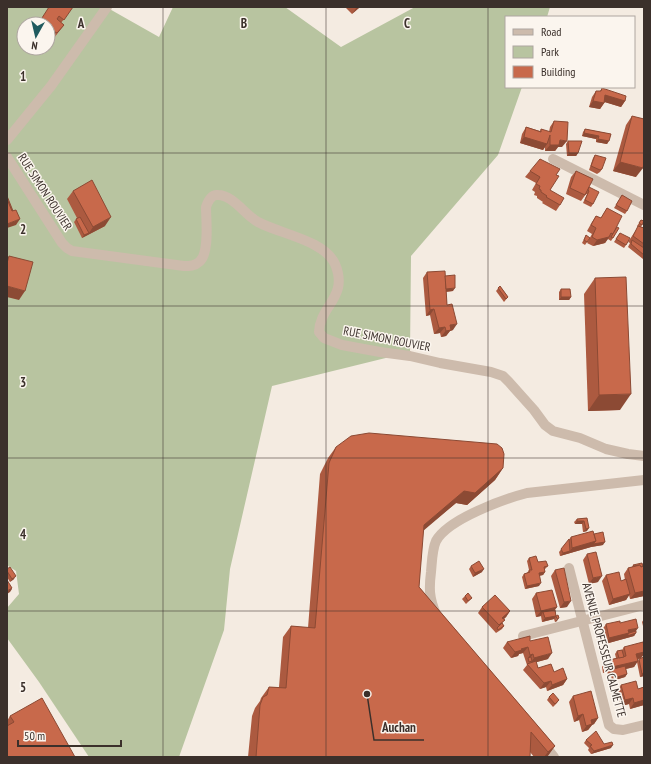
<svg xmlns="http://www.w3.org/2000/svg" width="651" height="764" font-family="'PT Sans Narrow',sans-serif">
<rect width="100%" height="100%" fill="#f4ebe1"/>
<path fill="#b8c4a0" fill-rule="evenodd" d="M7,7H106L159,37L173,7H285L341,47L415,7H550L547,17H506V87H522L498,155L411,256L410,352L272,386L230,569L224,630L179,757H89L39,682L7,638V608L19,594L16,571L7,565ZM24,24H48V48H24Z"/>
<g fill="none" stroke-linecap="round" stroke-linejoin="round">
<g stroke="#cdbbac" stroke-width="10">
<path d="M7,140L51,86L107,7"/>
<path d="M7,157L62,243L67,248L72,251L184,266C189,266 195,266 199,262C210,254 206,220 206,207C208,201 211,194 218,195C233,195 246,216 258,222C280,234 324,240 335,264C349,297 320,305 319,332L324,338L342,345L380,352L410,356L440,363L491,372L503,376L509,382L534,410L545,425L553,431L580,438L606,449L628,454L644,456"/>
<path d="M553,159L644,205"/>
<path d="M569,568L609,725L614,729L623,730L644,725"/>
<path d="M436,614C429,598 429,588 431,572C432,562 432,550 436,541C448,519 504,499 527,493L644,480"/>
<path d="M523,636L644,605"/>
<path d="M543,743L554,757"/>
</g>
</g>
<g fill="#ac5a40">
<path d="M73,7L61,23L64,25L51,42L48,40V24L40,20Z"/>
<path d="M345,7H360L352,14Z"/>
<path d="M602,88L625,101L621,107L605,102L600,109L589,107L592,97L596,91H600Z"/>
<path d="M632,116L636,177L613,171L626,125Z"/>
<path d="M554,121L562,147H558L555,151H545V147L543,150L520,143L522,134L526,127L540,131L541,129L549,132L550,127Z"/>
<path d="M585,129L611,134L607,144L596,142V139L582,136L583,132Z"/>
<path d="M568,141L578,153L576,156H567L566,144Z"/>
<path d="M595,155L602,169L600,172L597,174L589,170L593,158Z"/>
<path d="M530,171L556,175L550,190L560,205L556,211L542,203L543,202L537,198V196L534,195L535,192L532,190L536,183L525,177Z"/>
<path d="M576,171L589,187L593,204L591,207L583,203L587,194H586L581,201L566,194L571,177Z"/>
<path d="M73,191L105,226L82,238L74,222L77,218L67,199Z"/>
<path d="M622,195L627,211L625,214L614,208Z"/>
<path d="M607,208L617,227L613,238L611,241L608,239L605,243L593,246L587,243L592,234L587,231L592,222L596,216L601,218Z"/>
<path d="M641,220L642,225L641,227L644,228V258L643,259L628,247L630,243L628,242L638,227L637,226Z"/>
<path d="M620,233L626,245L624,248L614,242Z"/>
<path d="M586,235L590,238L585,245L582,243Z"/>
<path d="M427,272L445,276L453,291L446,292L447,305L453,330L450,331L446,336L441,337L440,333L434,334L430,315L426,316L423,278Z"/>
<path d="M595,278L620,410L588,411L584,294Z"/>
<path d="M500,286L508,297L504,302L496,291Z"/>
<path d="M561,289L571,297L569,300H559V292Z"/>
<path d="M336,447L503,468L495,480L467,505L456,503L423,530L419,587L555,746L547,757H534L530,752V757H248L252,716L255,708L260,701L261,698L269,687H279L283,637L291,626L308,628L320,474L328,458Z"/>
<path d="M587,518V531L583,532L582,524H575L574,522L577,519Z"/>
<path d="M594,534L603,545L591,547L560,556L559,552L571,537Z"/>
<path d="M587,554L598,582L589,584L583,560Z"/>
<path d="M529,558L548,566L545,569H544L545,572L543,575L539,576V586L525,589L522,577L524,574L527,573L529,570L527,561Z"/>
<path d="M633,565L644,566V596L630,599L629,595L626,600L609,605L602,581L606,575L621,581L625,580L624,574L628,568L632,567Z"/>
<path d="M471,566L482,572L473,577L469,569Z"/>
<path d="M7,569L14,579L10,582L7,577Z"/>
<path d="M555,570L567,607L560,608L551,576Z"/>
<path d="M536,593L557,607L555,610L557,621L555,622L554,619L542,622L541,616L536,617L532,599Z"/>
<path d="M465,596L472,598L466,604L462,599Z"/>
<path d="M482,607L510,611L506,617L504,619L502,624L504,626L502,629L496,633L478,613Z"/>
<path d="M644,619V630L642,622Z"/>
<path d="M620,623L636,631V633L634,636L605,644L602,630L606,624Z"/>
<path d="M530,641L548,659L536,662L538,668L554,672L567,679L563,685L547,691L546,687L540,689L523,670L527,665L523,653L519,654L518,656L511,658L503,648L507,642Z"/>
<path d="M644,646V654L641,658L638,659V661L639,659L644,676L640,677L637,662L634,667L626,669L627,674L625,677L612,681L611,675H608L607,671L603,673L602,667L606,661L616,658L615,654L617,651L622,650L624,647Z"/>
<path d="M621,685L638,689L644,687V705L630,709L629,704L621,706L617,691Z"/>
<path d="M573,696L598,718L594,724L592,725L588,730L582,732L579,720L574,722L569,702Z"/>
<path d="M549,697L559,700L557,703L553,707L547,700Z"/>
<path d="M10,716L75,757H7V721Z"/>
<path d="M586,740L611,748L591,754L588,750L589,748L584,743Z"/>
</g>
<g fill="#8c4a34">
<path d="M357,7H360L352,14Z"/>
<path d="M605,95L625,101L621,107L601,101Z"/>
<path d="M593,101L604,103L600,109L589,107Z"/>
<path d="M584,133L599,136L596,139L582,136Z"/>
<path d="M524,137L547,144L543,150L520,143Z"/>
<path d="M598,139L609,141L607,144L596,142Z"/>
<path d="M560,140L567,141L562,147H558L555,151H545L550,145Z"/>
<path d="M569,153H578L576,156H567Z"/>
<path d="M620,162L643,168L636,177L613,171Z"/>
<path d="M111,217L105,226L82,238L84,235L89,233L93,227Z"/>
<path d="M20,219L16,225L7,228V224Z"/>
<path d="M609,237L605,243L593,246L597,240Z"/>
<path d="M7,286L25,291L19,300L7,297Z"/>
<path d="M455,288L453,291L441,292L443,289Z"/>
<path d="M561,297H571L569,300H559Z"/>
<path d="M434,309L430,315L426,316L430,310Z"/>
<path d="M457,324L453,330L450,331L446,336L441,337L450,325Z"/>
<path d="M445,327L440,333L434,334L439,328Z"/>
<path d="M631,394L620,410L588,411L599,395Z"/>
<path d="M503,468L495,480L467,505L456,503L416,537L424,525L464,491Z"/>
<path d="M577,521H584L582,524H575Z"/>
<path d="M589,528L587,531L583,532L586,529Z"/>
<path d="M596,541L605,542L603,545L591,547L560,556L563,553L570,551L572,548Z"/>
<path d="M484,569L482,572L473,577L475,573Z"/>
<path d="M545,572L543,575L537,576L539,573Z"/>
<path d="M16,576L14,579L10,582L12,579Z"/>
<path d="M602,576L598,582L589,584L593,578Z"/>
<path d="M541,583L539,586L525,589L527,586Z"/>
<path d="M12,588V589L10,592L7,594V591Z"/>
<path d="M644,591V596L630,599L635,593Z"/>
<path d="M630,594L626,600L609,605L613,599Z"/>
<path d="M571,601L567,607L560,608L564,602Z"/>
<path d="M557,607L552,613L543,612L541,616L536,617L541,611Z"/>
<path d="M510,611L506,617L498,624L502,618Z"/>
<path d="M556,616L554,619L542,622L545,618Z"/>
<path d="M559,618L557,621L555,622L557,619Z"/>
<path d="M638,628L634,634L636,633L634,636L605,644L609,638L628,630Z"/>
<path d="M528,647L523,653L519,654L518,656L511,658L515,652L521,649Z"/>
<path d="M644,652V654L641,658L632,661L636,654Z"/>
<path d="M552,653L548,659L530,664L534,658Z"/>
<path d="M533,654L529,660L528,658L530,655Z"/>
<path d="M638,661L634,667L612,672L611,675H608L610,672V670L612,667Z"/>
<path d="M612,665L607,671L603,673L607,667Z"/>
<path d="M644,673V676L640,677L642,674Z"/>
<path d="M627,674L625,677L612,681L614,678Z"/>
<path d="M567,679L563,685L547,691L552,685Z"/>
<path d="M551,681L546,687L540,689L544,683Z"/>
<path d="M633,698L629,704L621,706L625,700Z"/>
<path d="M644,700V705L630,709L634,703Z"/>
<path d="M583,714L579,720L574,722L578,716Z"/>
<path d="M598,718L594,724L592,725L588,730L582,732L591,720Z"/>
<path d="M613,745L611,748L591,754L594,751Z"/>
<path d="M555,746L547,757H544L548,752Z"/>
</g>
<g fill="#c8694b" stroke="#8c4a34">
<path d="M49,7H73L64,20L59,16L57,19L64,25L57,33L53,31L48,37V24H35L38,20L40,21Z"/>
<path d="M602,88L626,96L625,101L605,95L604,103L593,101L596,91H601Z"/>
<path d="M632,116L644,119V163L643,168L620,162Z"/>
<path d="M554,121L568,122L567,141L560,140L559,145H550V135L547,144L524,137L526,127L541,132V129L551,132Z"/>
<path d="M585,129L611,134L609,141L598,139L599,136L584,133Z"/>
<path d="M568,141H582L578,153H569Z"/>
<path d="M595,155L606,158L602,169L600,170L591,166Z"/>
<path d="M540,159L560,169L556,175L559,176L550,190L564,198L560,205L546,197L547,196L541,192V190L539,189L540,186L536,184L540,177L530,171Z"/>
<path d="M576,171L593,179L585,195L570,188Z"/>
<path d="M92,180L111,217L93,227L73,191Z"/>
<path d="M589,187L599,192L593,204L585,200L589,191L588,190Z"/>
<path d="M622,195L632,201L627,211L616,205Z"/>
<path d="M7,196L13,211H12L7,199Z"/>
<path d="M7,199L12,211L16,210L20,219L7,224Z"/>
<path d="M607,208L622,216L613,234L611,233L609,237L597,240L592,237L596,228L591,225L596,216L601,218Z"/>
<path d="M80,217L89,233L84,235L76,219Z"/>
<path d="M641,220L644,221L642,225L639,223Z"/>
<path d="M638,226L644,228V244L633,236Z"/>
<path d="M617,227L619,228L613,238L611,237Z"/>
<path d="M620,233L630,238L626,245L616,239Z"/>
<path d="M586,235L590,238L587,242L584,240Z"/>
<path d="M632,240L644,248V255L631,244Z"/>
<path d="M9,256L33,262L25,291L7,286V263Z"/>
<path d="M445,271L447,305L452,304L457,324L450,325L451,330L446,331L445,327L439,328L434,309L430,310L427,272Z"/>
<path d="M455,275V288L446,289L445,276Z"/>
<path d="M626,277L631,394L599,395L595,278Z"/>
<path d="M500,286L508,297L506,299L498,288Z"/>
<path d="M561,289H570L571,297H561Z"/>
<path d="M369,433L497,444L502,448L504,454L503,468L475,493L464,491L424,525L419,587L555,746L548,752L531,732L530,757H256L260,705L263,697L267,695L269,687L286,688L291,626L315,628L329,463L336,447L351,436Z"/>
<path d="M587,518L589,528L586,529L584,521H577V519Z"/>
<path d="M593,531L596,541L572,548L571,537Z"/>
<path d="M603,532L605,542L593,544L596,541L594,534Z"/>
<path d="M569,539L570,551L563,553L561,549Z"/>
<path d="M596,552L602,576L593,578L587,554Z"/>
<path d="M536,556L538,562L546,561L548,566L544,567L545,572L539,573L541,583L527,586L524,574L530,572L529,570H532L529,558Z"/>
<path d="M479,561L484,569L475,573L471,566Z"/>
<path d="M642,563L643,567H641L640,565L634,566L633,565Z"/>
<path d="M640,565L641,567L644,566V591L635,593L628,568Z"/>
<path d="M10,567L16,576L12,579L7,571V569Z"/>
<path d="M564,568L571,601L564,602L555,570Z"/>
<path d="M619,572L621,581L626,579L630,594L613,599L606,575Z"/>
<path d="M7,580L12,588L7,591Z"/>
<path d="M552,590L557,607L541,611L536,593Z"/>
<path d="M468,593L472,598L468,601L465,596Z"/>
<path d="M495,595L510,611L502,618L505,620L499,625L482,607Z"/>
<path d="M555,610L556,616L558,615L559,618L557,619L556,616L545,618L543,612Z"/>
<path d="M636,619L638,628L628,630L629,633L609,638L606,624L620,621V623Z"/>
<path d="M502,623L504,626L498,630L497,628Z"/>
<path d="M636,631V633L627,636L629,633Z"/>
<path d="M530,636V641L548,637L552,653L534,658L533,654L530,655L528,647L521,649L522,650L515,652L507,642Z"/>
<path d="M643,642L644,646V652L636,654L638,661L612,667V665L607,667L606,661L626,656L624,647Z"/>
<path d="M622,650L624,657L619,658L617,651Z"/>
<path d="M531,657L532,661L529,662L528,658Z"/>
<path d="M644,657V673L642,674L639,659Z"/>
<path d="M536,661L538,668L551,664L554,672L563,668L567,679L552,685L551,681L544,683L527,664Z"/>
<path d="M625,666L627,674L614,678L613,672H610V670Z"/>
<path d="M636,681L638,689L644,687V700L634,703L633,698L625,700L621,685Z"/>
<path d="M591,691L598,718L591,720L592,724L586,726L583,714L578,716L573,696Z"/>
<path d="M553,693L559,700L555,704L549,697Z"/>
<path d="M42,698L75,757H7V726L14,722L10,716Z"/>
<path d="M596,731L604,744L612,742L613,745L594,751L590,746L592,745L586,740Z"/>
</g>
<path fill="none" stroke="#3b302b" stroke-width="1" stroke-opacity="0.55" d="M163,7V757M326,7V757M488,7V757M7,153H644M7,306H644M7,458H644M7,611H644"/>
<g text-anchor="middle" stroke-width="3" stroke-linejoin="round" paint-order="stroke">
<g font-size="12" fill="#3b302b" stroke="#fbf5ee">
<text transform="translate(45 192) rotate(57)" y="4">RUE SIMON ROUVIER</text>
<text transform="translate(387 339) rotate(11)" y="4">RUE SIMON ROUVIER</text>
<text transform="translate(604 650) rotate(75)" y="4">AVENUE PROFESSEUR CALMETTE</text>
</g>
</g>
<g font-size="13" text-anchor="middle" font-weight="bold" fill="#3b302b" stroke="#fbf5ee" stroke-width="3" stroke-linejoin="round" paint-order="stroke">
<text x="81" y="28">A</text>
<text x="244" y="28">B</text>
<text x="407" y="28">C</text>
<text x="23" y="81">1</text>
<text x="23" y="234">2</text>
<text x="23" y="387">3</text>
<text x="23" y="539">4</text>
<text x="23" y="692">5</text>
</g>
<path fill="none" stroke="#3b302b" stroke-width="1.5" d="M367 694L374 740H424"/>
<circle fill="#3b302b" stroke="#fbf5ee" stroke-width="1.5" cx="367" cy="694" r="4"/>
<g font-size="13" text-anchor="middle" font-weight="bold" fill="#3b302b" stroke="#fbf5ee" stroke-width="3" stroke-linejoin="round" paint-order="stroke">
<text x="399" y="732">Auchan</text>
</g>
<rect width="651" height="764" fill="none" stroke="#3b302b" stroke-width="16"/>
<rect x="505" y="16" width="130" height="72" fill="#fbf5ee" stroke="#aea6a0"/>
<rect x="513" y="29" width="20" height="6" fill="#cdbbac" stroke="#aea6a0"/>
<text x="541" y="36" font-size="12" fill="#3b302b">Road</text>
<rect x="513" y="46" width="20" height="12" fill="#b8c4a0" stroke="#aea6a0"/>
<text x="541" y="56" font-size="12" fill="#3b302b">Park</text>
<rect x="513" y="66" width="20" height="12" fill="#c8694b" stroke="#aea6a0"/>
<text x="541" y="76" font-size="12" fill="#3b302b">Building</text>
<g transform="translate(36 36) rotate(188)"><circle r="19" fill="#fbf5ee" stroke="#aea6a0"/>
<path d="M0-3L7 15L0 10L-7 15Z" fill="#1f5a5e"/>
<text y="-6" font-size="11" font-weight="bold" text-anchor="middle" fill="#3b302b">N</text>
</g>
<path d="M18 740v6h103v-6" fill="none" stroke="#3b302b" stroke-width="2"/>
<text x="24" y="740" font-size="12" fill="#3b302b" stroke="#fbf5ee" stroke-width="3" paint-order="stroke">50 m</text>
</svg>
